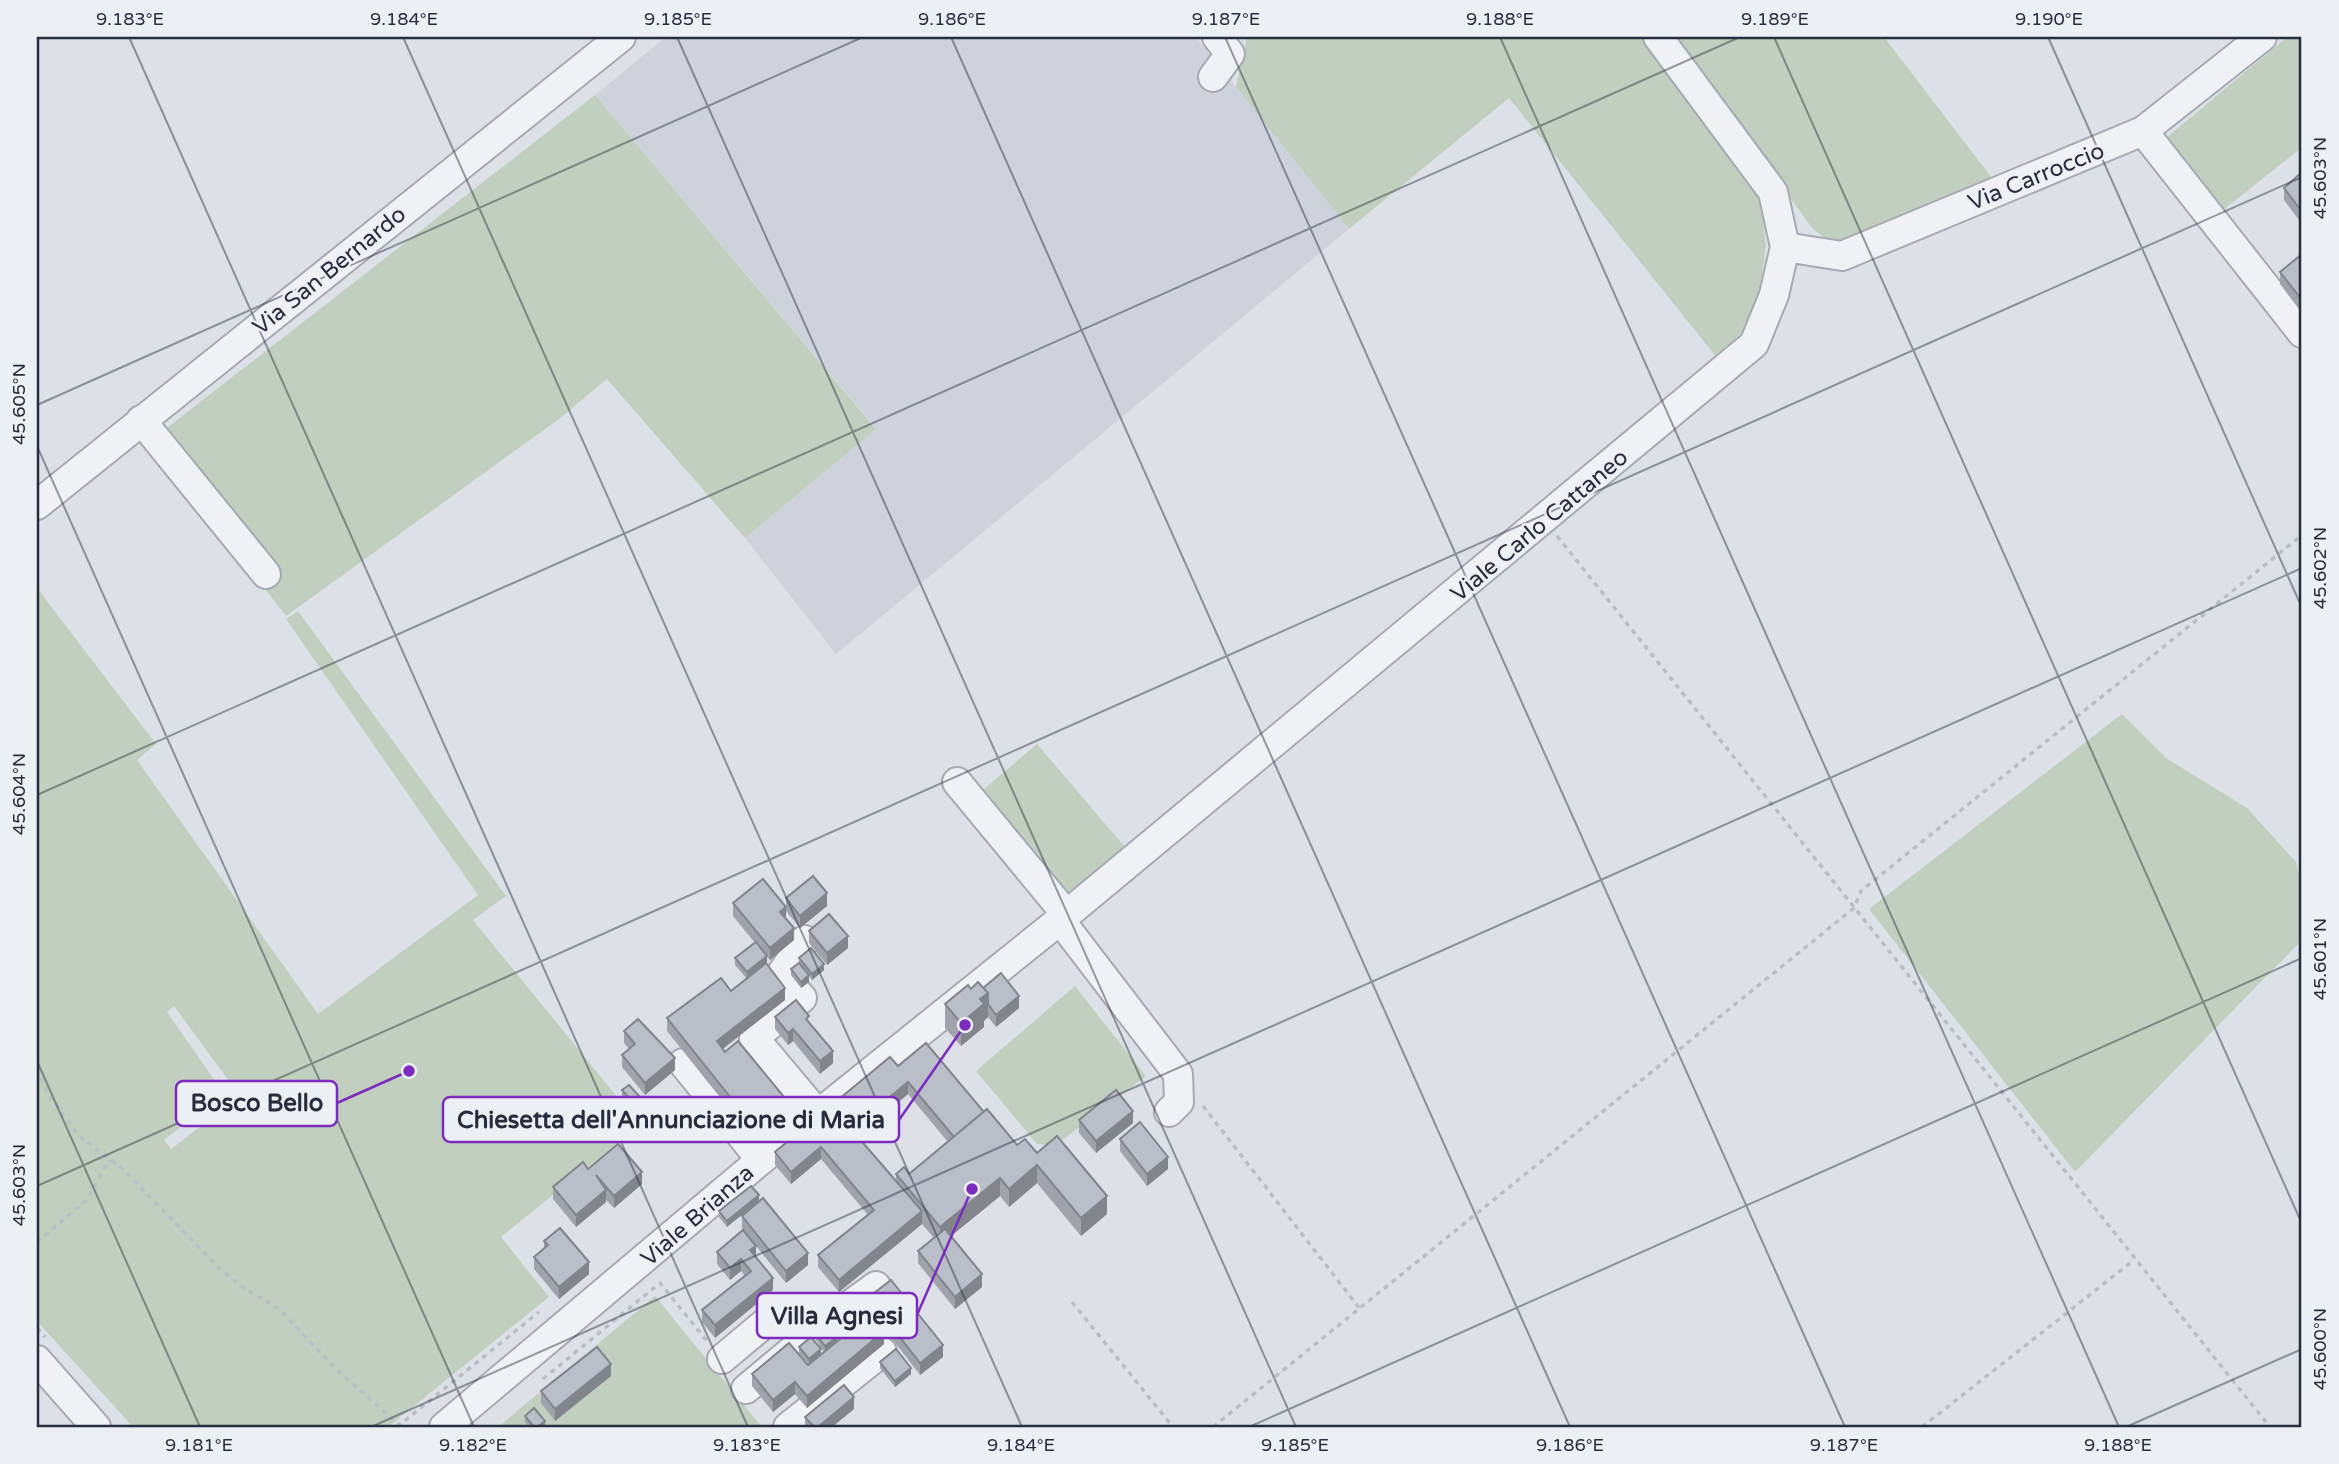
<svg xmlns="http://www.w3.org/2000/svg" width="2339" height="1464" font-family="'Varela Round',sans-serif">
<rect width="100%" height="100%" fill="#dde0e6"/>
<path fill="#cfd2db" d="M666,37H1196L1349,229L836,654L745,538L876,428L595,95Z"/>
<g fill="#c1d0be" fill-rule="evenodd">
<path d="M1247,37H1644L1760,197L1766,246L1760,293L1742,332L1717,358L1509,98L1349,229L1236,87Z"/>
<path d="M1674,37H1884L1992,178L1840,242L1827,240L1812,228Z"/>
<path d="M2287,37H2302V151L2300,149L2222,211L2165,139Z"/>
<path d="M595,95L876,429L745,538L607,379L559,419L286,616L150,441Z"/>
<path d="M37,588L156,744L137,760L318,1014L478,895L286,619L298,611L506,896L473,920L640,1125L501,1237L549,1297L388,1427H133L37,1321ZM174,1006L240,1096L171,1149L164,1140L224,1094L167,1012Z"/>
<path d="M2122,714L2166,758L2247,808L2296,862L2302,888V940L2075,1172L1869,909Z"/>
<path d="M1037,744L1125,847L1063,897L977,795Z"/>
<path d="M1075,986L1146,1076L1056,1145L1037,1144L976,1071Z"/>
<path d="M655,1296L762,1427H498Z"/>
</g>
<g fill="none" stroke-linecap="round" stroke-linejoin="round">
<g stroke="#a6aab3" stroke-width="32">
<g id="minor">
<path d="M1213,77L1230,54L1217,37"/>
<path d="M2143,131L2302,333"/>
<path d="M1785,247L1842,256L2143,131L2262,37"/>
<path d="M141,420L266,574"/>
<path d="M37,505L621,37"/>
<path d="M957,782L1066,914"/>
<path d="M1060,920L1178,1074L1179,1102L1169,1112"/>
<path d="M805,940L781,974L802,998L754,1038L817,1113"/>
<path d="M683,1063L761,1160"/>
<path d="M722,1359L777,1313"/>
<path d="M37,1360L96,1427"/>
<path d="M746,1389L825,1323L876,1286"/>
<path d="M444,1427L761,1160L1060,920L1754,344L1774,295L1785,247L1773,192L1658,37"/>
<path d="M788,1427L882,1352"/>
</g>
</g>
<g stroke="#bbbec5" stroke-width="3.5" stroke-dasharray="5 5" stroke-linecap="butt">
<path d="M1557,536L2270,1427"/>
<path d="M37,1069L48,1094L79,1136L124,1170L219,1268L245,1289L278,1308L339,1372L400,1425"/>
<path d="M1203,1106L1360,1309"/>
<path d="M37,1242L87,1200L109,1160"/>
<path d="M1072,1302L1173,1427"/>
<path d="M37,1328L45,1337"/>
<path d="M543,1379L660,1283L707,1341"/>
<path d="M397,1427L539,1312"/>
<path d="M1213,1427L1854,908L1861,891L2302,535"/>
<path d="M1922,1427L2134,1260"/>
</g>
<use href="#minor" stroke="#eff1f5" stroke-width="28"/>
</g>
<g fill="#a0a3ac" fill-rule="evenodd">
<path d="M2302,172V224L2284,200V188Z"/>
<path d="M2302,254V313L2280,284V272Z"/>
<path d="M786,898L827,906L800,928L786,911V919L794,940L770,960L767,957V963L747,979L735,965V958L755,943L733,916V903L786,906Z"/>
<path d="M809,931L848,948L827,965L809,943Z"/>
<path d="M799,958L824,970L812,980L809,976V982L801,988L791,975V969L799,964Z"/>
<path d="M983,988L1019,1008L996,1027L988,1017L984,1021V1027L961,1046L945,1028V1004L971,989Z"/>
<path d="M731,991L785,1000L723,1049L784,1109L751,1136L667,1031V1018Z"/>
<path d="M775,1017L809,1024L833,1063L820,1074L793,1041L788,1045L775,1029Z"/>
<path d="M624,1031L675,1070L645,1095L622,1067V1055L629,1049L624,1043Z"/>
<path d="M898,1066L984,1112L1017,1145L1037,1153L1107,1214L1081,1236L1037,1183L1009,1207L1000,1196L951,1236L982,1287L955,1309L918,1263V1251L934,1238L922,1224L839,1292L818,1267V1255L868,1215L821,1159L791,1184L775,1165V1152ZM908,1094L948,1142L909,1174H896V1181L858,1136Z"/>
<path d="M622,1090L649,1113L642,1119L622,1096Z"/>
<path d="M1079,1120L1133,1123L1096,1153L1079,1133Z"/>
<path d="M1120,1139L1168,1169L1147,1186L1120,1151Z"/>
<path d="M588,1169L642,1184L614,1208L606,1200V1202L576,1227L553,1199V1187Z"/>
<path d="M759,1195L727,1227L719,1217V1211Z"/>
<path d="M742,1216L808,1265L786,1283L756,1246V1257L773,1290L715,1338L702,1322V1310L745,1276L741,1271L730,1280L717,1264V1252L743,1230L742,1228Z"/>
<path d="M544,1241L589,1274L559,1299L534,1269V1257L544,1248Z"/>
<path d="M869,1297L943,1357L920,1375L869,1309Z"/>
<path d="M847,1315L884,1344L807,1408L795,1394L773,1412L752,1386V1374L808,1365L809,1364L799,1353V1347L821,1354L824,1352L816,1340V1334L837,1341L850,1331L847,1327Z"/>
<path d="M880,1362L911,1374L895,1387L880,1368Z"/>
<path d="M611,1376L555,1421L541,1403V1391Z"/>
<path d="M854,1409L832,1427H805V1417Z"/>
<path d="M525,1416L545,1427H529L525,1422Z"/>
</g>
<g fill="#82858c">
<path d="M827,893V906L800,928V916Z"/>
<path d="M786,907V919L780,912Z"/>
<path d="M794,928V940L770,960V948Z"/>
<path d="M848,936V948L827,965V953Z"/>
<path d="M767,956V963L747,979V972Z"/>
<path d="M824,964V970L812,980V974Z"/>
<path d="M809,975V982L801,988V982Z"/>
<path d="M785,988V1000L717,1053V1041Z"/>
<path d="M988,993V1017L984,1021V1027L961,1046V1023L980,999Z"/>
<path d="M1019,996V1008L996,1027V1015Z"/>
<path d="M793,1029V1041L788,1045V1033Z"/>
<path d="M833,1051V1063L820,1074V1061Z"/>
<path d="M675,1058V1070L645,1095V1083Z"/>
<path d="M908,1082V1094L851,1141V1129Z"/>
<path d="M784,1097V1109L751,1136V1123Z"/>
<path d="M649,1107V1113L642,1119V1113Z"/>
<path d="M1133,1111V1123L1096,1153V1141Z"/>
<path d="M821,1147V1159L791,1184V1172Z"/>
<path d="M1168,1157V1169L1147,1186V1174Z"/>
<path d="M1037,1165V1183L1009,1207V1189Z"/>
<path d="M642,1172V1184L614,1208V1196Z"/>
<path d="M1000,1178V1196L940,1245V1227Z"/>
<path d="M606,1190V1202L576,1227V1215Z"/>
<path d="M759,1195V1201L727,1227V1221Z"/>
<path d="M1107,1196V1214L1081,1236V1218Z"/>
<path d="M922,1211V1224L839,1292V1280Z"/>
<path d="M756,1246V1258L750,1250Z"/>
<path d="M808,1253V1265L786,1283V1271Z"/>
<path d="M741,1259V1271L730,1280V1268Z"/>
<path d="M589,1262V1274L559,1299V1287Z"/>
<path d="M982,1274V1287L955,1309V1297Z"/>
<path d="M773,1278V1290L715,1338V1325Z"/>
<path d="M884,1331V1344L807,1408V1396Z"/>
<path d="M837,1337V1343L825,1352V1346Z"/>
<path d="M943,1345V1357L920,1375V1363Z"/>
<path d="M821,1349V1355L809,1365V1359Z"/>
<path d="M611,1364V1376L555,1421V1409Z"/>
<path d="M911,1368V1374L895,1387V1381Z"/>
<path d="M795,1382V1394L773,1412V1400Z"/>
<path d="M854,1397V1409L832,1427H818Z"/>
<path d="M545,1421V1427H537Z"/>
</g>
<g fill="#babec8" stroke="#82858c" stroke-width="2">
<path d="M2302,172V212L2284,188Z"/>
<path d="M2302,254V300L2280,272Z"/>
<path d="M813,876L827,893L800,916L786,898Z"/>
<path d="M763,879L786,907L780,912L794,928L770,948L733,903Z"/>
<path d="M829,914L848,936L827,953L809,931Z"/>
<path d="M756,942L767,956L747,972L735,958Z"/>
<path d="M811,948L824,964L812,974L799,958Z"/>
<path d="M766,963L785,988L717,1041L725,1052L738,1041L784,1097L751,1123L667,1018L721,978L731,991Z"/>
<path d="M799,963L809,975L801,982L791,969Z"/>
<path d="M1001,973L1019,996L996,1015L988,1004V993L983,988Z"/>
<path d="M978,982L988,993L980,999L984,1004L961,1023L945,1004L968,985L971,989Z"/>
<path d="M796,1000L809,1016L806,1019L833,1051L820,1061L793,1029L788,1033L775,1017Z"/>
<path d="M638,1019L675,1058L645,1083L622,1055L635,1044L624,1031Z"/>
<path d="M926,1043L984,1112L954,1137L908,1082L851,1129L922,1211L839,1280L818,1255L874,1210L821,1147L791,1172L775,1152L890,1057L898,1066Z"/>
<path d="M629,1085L649,1107L642,1113L622,1090Z"/>
<path d="M1116,1090L1133,1111L1096,1141L1079,1120Z"/>
<path d="M987,1109L1017,1145L1025,1139L1037,1153L1057,1136L1107,1196L1081,1218L1037,1165L1009,1189L1000,1178L940,1227L896,1174L904,1167L909,1174Z"/>
<path d="M1140,1122L1168,1157L1147,1174L1120,1139Z"/>
<path d="M618,1144L642,1172L614,1196L596,1175L606,1190L576,1215L553,1187L583,1162L588,1169Z"/>
<path d="M751,1186L759,1195L727,1221L719,1211Z"/>
<path d="M763,1198L808,1253L786,1271L742,1216Z"/>
<path d="M560,1228L589,1262L559,1287L534,1257L548,1245L544,1241Z"/>
<path d="M945,1229L982,1274L955,1297L918,1251Z"/>
<path d="M743,1230L756,1246L750,1250L773,1278L715,1325L702,1310L751,1271L741,1259L730,1268L717,1252Z"/>
<path d="M891,1280L943,1345L920,1363L869,1297Z"/>
<path d="M861,1303L884,1331L807,1396L795,1382L773,1400L752,1374L789,1343L808,1365L856,1326L847,1315Z"/>
<path d="M828,1325L837,1337L825,1346L816,1334Z"/>
<path d="M811,1337L821,1349L809,1359L799,1347Z"/>
<path d="M597,1347L611,1364L555,1409L541,1391Z"/>
<path d="M896,1349L911,1368L895,1381L880,1362Z"/>
<path d="M844,1385L854,1397L818,1427H814L805,1417Z"/>
<path d="M534,1408L545,1421L537,1427H534L525,1416Z"/>
</g>
<path fill="none" stroke="#272d3c" stroke-width="2" stroke-opacity="0.45" d="M129,37L748,1427M403,37L1022,1427M677,37L1296,1427M951,37L1570,1427M1225,37L1845,1427M1500,37L2119,1427M1774,37L2302,1224M2048,37L2302,608M37,405L863,37M37,446L474,1427M37,795L1740,37M37,1061L200,1427M37,1186L2302,177M371,1427L2302,568M1249,1427L2302,958M2126,1427L2302,1349"/>
<g text-anchor="middle" stroke-width="5" stroke-linejoin="round" paint-order="stroke">
<g font-size="23" fill="#272d3c" stroke="#eceff4">
<text transform="translate(2036 176) rotate(-22)" y="8">Via Carroccio</text>
<text transform="translate(329 270) rotate(-39)" y="8">Via San Bernardo</text>
<text transform="translate(1539 525) rotate(-40)" y="8">Viale Carlo Cattaneo</text>
<text transform="translate(697 1215) rotate(-41)" y="8">Viale Brianza</text>
</g>
</g>
<path fill="none" stroke="#7b2cbf" stroke-width="2.5" d="M409 1071L337 1103M965 1025L899 1120M972 1189L917 1315"/>
<g fill="#7b2cbf" stroke="#eceff4" stroke-width="2.5">
<circle cx="409" cy="1071" r="7"/>
<circle cx="965" cy="1025" r="7"/>
<circle cx="972" cy="1189" r="7"/>
</g>
<g fill="#eceff4" stroke="#7b2cbf" stroke-width="2.5">
<rect x="176" y="1081" width="161" height="45" rx="7"/>
<rect x="443" y="1097" width="456" height="45" rx="7"/>
<rect x="757" y="1293" width="160" height="45" rx="7"/>
</g>
<g font-size="24" text-anchor="middle" font-weight="bold" fill="#272d3c">
<text x="257" y="1111">Bosco Bello</text>
<text x="671" y="1128">Chiesetta dell'Annunciazione di Maria</text>
<text x="837" y="1324">Villa Agnesi</text>
</g>
<rect width="2339" height="1464" fill="none" stroke="#eceff4" stroke-width="77"/>
<rect x="38" y="38" width="2262" height="1388" fill="none" stroke="#272d3c" stroke-width="2.5"/>
<g font-size="18" text-anchor="middle" fill="#272d3c">
<text x="130" y="25">9.183°E</text>
<text x="404" y="25">9.184°E</text>
<text x="678" y="25">9.185°E</text>
<text x="952" y="25">9.186°E</text>
<text x="1226" y="25">9.187°E</text>
<text x="1500" y="25">9.188°E</text>
<text x="1775" y="25">9.189°E</text>
<text x="2049" y="25">9.190°E</text>
<text transform="translate(2320 178) rotate(-90)" y="6">45.603°N</text>
<text transform="translate(19 404) rotate(-90)" y="6">45.605°N</text>
<text transform="translate(2320 568) rotate(-90)" y="6">45.602°N</text>
<text transform="translate(19 794) rotate(-90)" y="6">45.604°N</text>
<text transform="translate(2320 959) rotate(-90)" y="6">45.601°N</text>
<text transform="translate(19 1185) rotate(-90)" y="6">45.603°N</text>
<text transform="translate(2320 1349) rotate(-90)" y="6">45.600°N</text>
<text x="199" y="1451">9.181°E</text>
<text x="473" y="1451">9.182°E</text>
<text x="747" y="1451">9.183°E</text>
<text x="1021" y="1451">9.184°E</text>
<text x="1295" y="1451">9.185°E</text>
<text x="1570" y="1451">9.186°E</text>
<text x="1844" y="1451">9.187°E</text>
<text x="2118" y="1451">9.188°E</text>
</g>
</svg>
